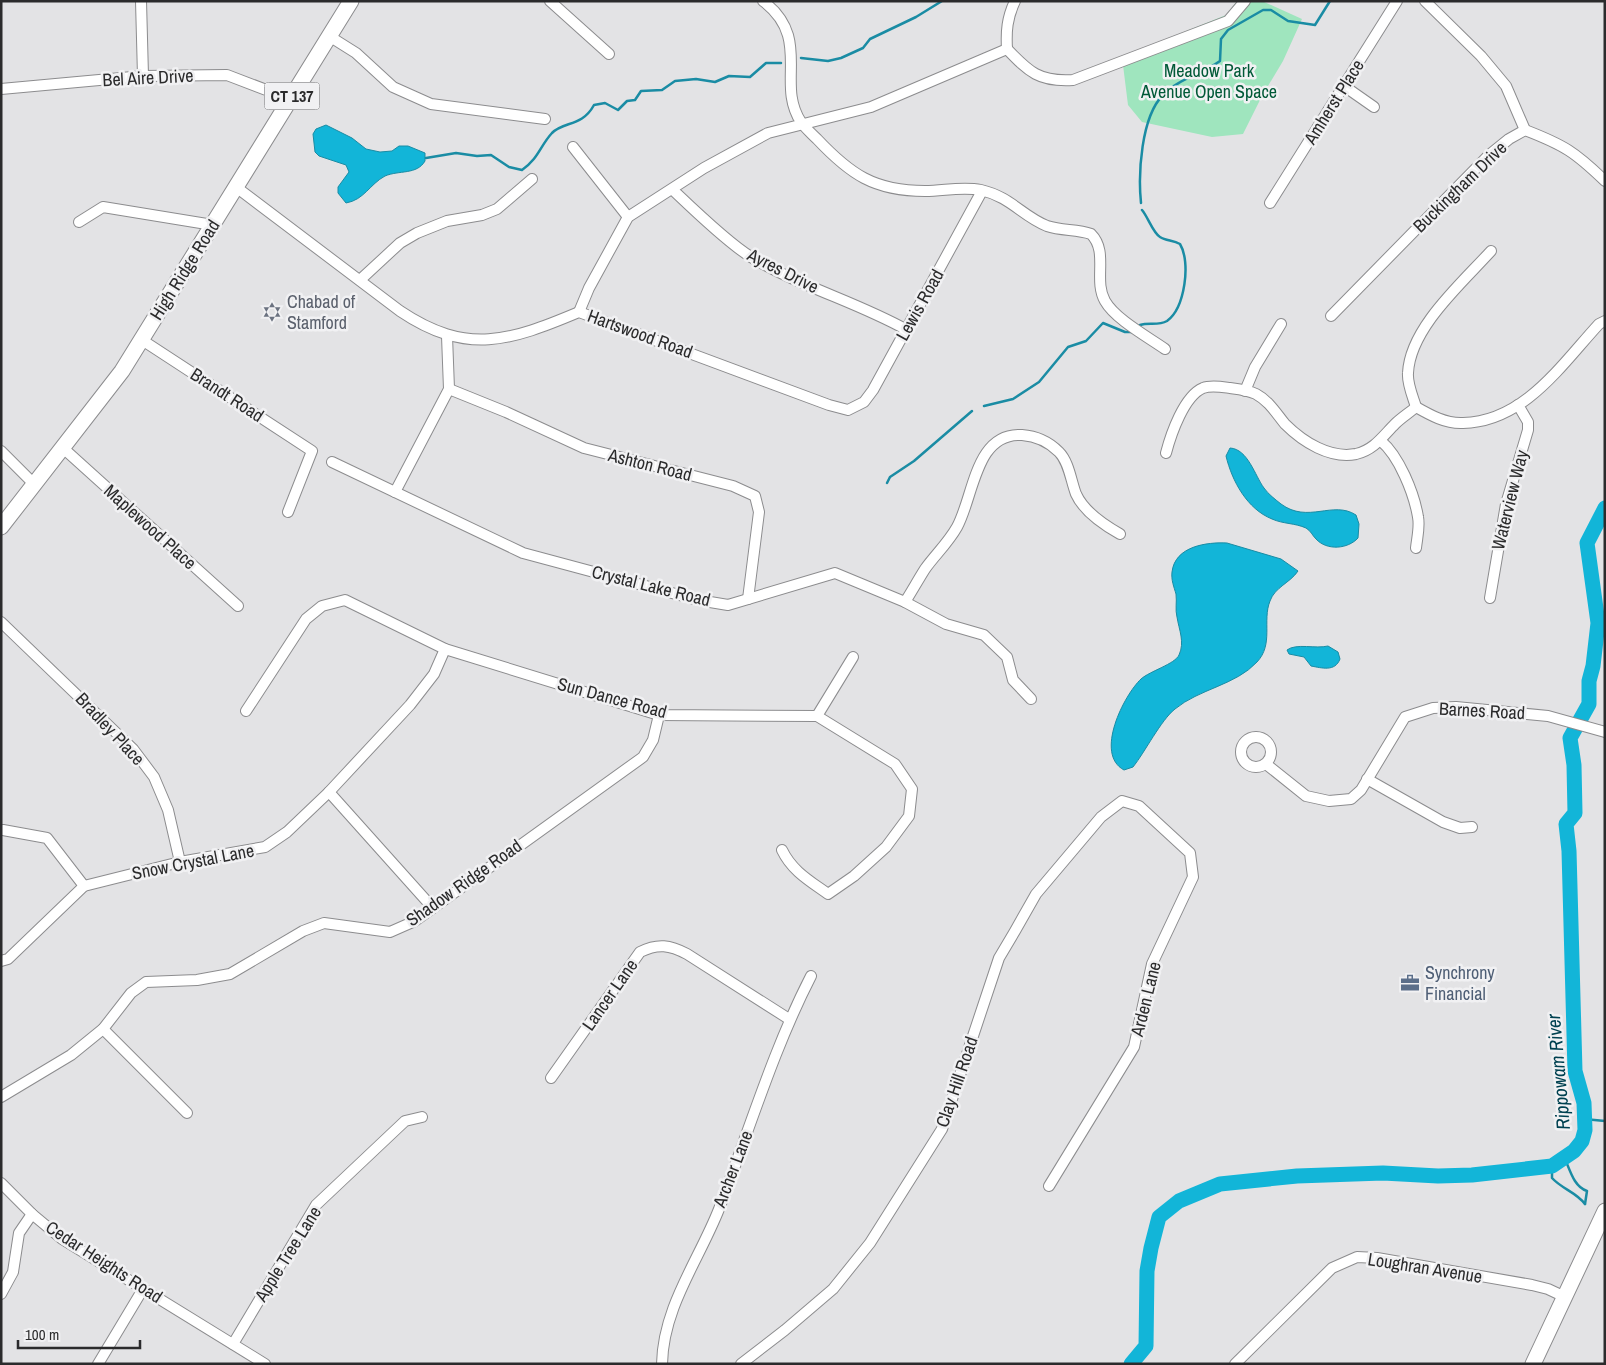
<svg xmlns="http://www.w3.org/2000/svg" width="1606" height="1365" font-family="'Archivo Narrow',sans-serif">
<rect width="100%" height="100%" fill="#e3e3e5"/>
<path fill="#9fe5be" d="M1237,1H1262L1302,19L1283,61L1262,96L1243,134L1212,137L1142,122L1128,105L1122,57L1226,15Z"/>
<g fill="#12b5d8" stroke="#1a8ca4">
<path d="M326,125L352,138L366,149L380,152L392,151L399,146H408L425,153V161C417,175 399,170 385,176C370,184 364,200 346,203L338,193V187L349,172L346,165L319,156L315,152L313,134L316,129Z"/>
<path d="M1230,448C1248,449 1255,476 1264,488C1268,494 1276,500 1281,504C1308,524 1333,500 1356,515L1359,524L1358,538C1348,549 1327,551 1316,539C1312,535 1311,531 1306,528C1295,523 1283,524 1272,519C1247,509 1232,481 1226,456Z"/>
<path d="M1227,543L1281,559L1298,571C1290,583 1275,587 1270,601C1262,621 1274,644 1257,662C1236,685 1199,689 1175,709C1161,720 1145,752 1133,767L1124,770C1094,754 1124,695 1141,679C1150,671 1175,664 1179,655C1185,642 1179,630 1177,617C1175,610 1177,602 1176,594C1174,587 1171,580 1172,572C1175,546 1207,542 1227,543Z"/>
<path d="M1328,646L1338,652L1340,659C1335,672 1322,668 1311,666L1304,657L1289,654L1287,650C1296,643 1316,649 1328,646Z"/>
</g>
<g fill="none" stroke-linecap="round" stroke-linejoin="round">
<g stroke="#1a8ca4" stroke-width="2.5">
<path d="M801,58L828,61L841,58L863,48L870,39L916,17L942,1"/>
<path d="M426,158L456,153L477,156L491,155L509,167L522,170C539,158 540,146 552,133C564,121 582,127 594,105L605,103L618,110L627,101L635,100L641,91L662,90L675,81L696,79L715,82L729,76L750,77L766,63H781"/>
<path d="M1141,203C1138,174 1141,117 1163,95C1178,79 1202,74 1220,61L1221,39L1228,30L1263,10H1271L1288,21L1315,25L1330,1"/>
<path d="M1140,325C1149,322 1158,326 1167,321C1185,308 1191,262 1180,244C1173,240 1166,241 1160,237C1153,233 1148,217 1142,210"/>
<path d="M984,406L1013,399L1039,382L1068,347L1086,341L1103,323L1125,332H1134"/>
<path d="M887,483L890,477L914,461L972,411"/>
<path d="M1584,1119L1605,1121"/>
<path d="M1565,1159C1570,1170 1574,1187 1587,1191L1585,1204"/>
<path d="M1552,1166V1178C1562,1189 1576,1192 1585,1204"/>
</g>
<path stroke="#12b5d8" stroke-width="15" d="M1131,1364L1146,1346L1147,1271L1151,1248L1159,1217L1179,1201L1220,1184L1297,1176L1383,1173L1438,1176L1472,1175L1552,1166L1574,1151L1582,1141L1585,1130L1584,1103L1575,1071L1569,851L1566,824L1575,813L1574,765L1570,738L1589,704V681L1593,666L1598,623L1587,543L1605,508"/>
<g stroke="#8c8c8e" stroke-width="12">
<g id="minor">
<path d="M141,1L143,76"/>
<path d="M550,1L609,54"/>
<path d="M763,1C813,39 775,83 801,122C805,128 811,133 817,139C850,174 874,191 925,191C944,191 962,186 981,190C1011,197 1022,216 1047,226C1062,231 1077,229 1091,234C1109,252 1093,280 1105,301C1115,319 1148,337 1165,349"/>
<path d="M1425,1L1481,56L1506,86L1525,130"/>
<path d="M329,36L356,53L393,87L431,104L545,119"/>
<path d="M1007,49C1029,72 1039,82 1073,80L1228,21L1245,1"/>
<path d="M1007,49C1006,31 1007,18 1015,1"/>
<path d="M1344,86L1374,107"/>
<path d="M1,89L143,76L227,75L290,99"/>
<path d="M573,147L628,217"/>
<path d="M236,187L400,311C467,356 510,341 579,312L829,405L848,410L864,402L873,390L982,191"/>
<path d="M673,190C693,209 728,243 751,257C801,287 857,302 907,330"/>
<path d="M1270,203L1397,1"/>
<path d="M79,222L103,207L213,225"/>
<path d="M360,280L400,243L417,233L447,221L482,215L497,209L532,179"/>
<path d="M579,312L589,288L628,217L704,168L768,133L871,107L1007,49"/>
<path d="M1331,316L1488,156L1509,139L1525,130C1564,145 1575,152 1605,181"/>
<path d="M142,340L312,451L288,512"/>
<path d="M449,389L506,412L584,448L733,486L755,496L759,512L748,599"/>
<path d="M1245,391L1255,367L1281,324"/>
<path d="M1416,407C1413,397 1407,384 1408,373C1410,328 1462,283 1491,251"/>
<path d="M1381,441C1399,456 1414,493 1418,517C1420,527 1417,538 1416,548"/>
<path d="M63,448L238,606"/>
<path d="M1,451L35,485"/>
<path d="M1166,453C1171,434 1184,396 1203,388C1211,385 1222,387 1230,388C1238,389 1248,390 1256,394C1269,401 1276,413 1285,424C1303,442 1330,459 1356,454C1374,450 1383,436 1395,424C1401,418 1409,413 1416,407C1430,415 1446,424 1463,423C1524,422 1562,364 1599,324L1605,321"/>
<path d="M332,462L523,553L698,600L728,605L835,573L905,602L946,624L984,635L1007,657L1013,680L1031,699"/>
<path d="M395,492L449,389L447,336"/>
<path d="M1490,598L1506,504L1528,430V422L1518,405"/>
<path d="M905,602C912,591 918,580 925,569C935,555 948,543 957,527C974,496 975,432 1022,435C1037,436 1048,441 1059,452C1069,462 1071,481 1076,494C1084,512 1104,525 1120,534"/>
<path d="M1,622L133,749L154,777L168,810L180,862"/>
<path d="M246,711L306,619L322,606L345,600L445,649L659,715L817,716L895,764L912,789L909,816L886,847L854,876L828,894C810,881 792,871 782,850"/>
<path d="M817,716L853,657"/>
<circle cx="1256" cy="752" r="15"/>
<path d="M1266,764L1306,796L1329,801L1351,799L1361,790L1405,717L1433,708L1456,707L1548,716L1605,732"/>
<path d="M1367,779L1443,822L1460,828L1472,827"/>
<path d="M329,792L432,907"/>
<path d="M3,830L47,838L84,886"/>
<path d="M1,961L8,959L84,886L180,862L265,847L287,832L329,792L410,705L434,674L445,649"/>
<path d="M103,1029L187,1113"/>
<path d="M551,1078L640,952C658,943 670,945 687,954L789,1019"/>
<path d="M1,1097L71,1055L103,1029L131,993L146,982L197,980L230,974L303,931L324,923L390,932L415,921L643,757L653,740L659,715"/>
<path d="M1,1183L32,1214L62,1239L265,1364"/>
<path d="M1,1294L13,1272L19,1233L32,1214"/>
<path d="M233,1344L316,1205L405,1121L422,1117"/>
<path d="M98,1364L143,1289"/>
<path d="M662,1364C663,1307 699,1260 719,1209C749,1131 773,1050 811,976"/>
<path d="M741,1364L785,1330L833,1289L870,1243L942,1129L999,958L1015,931L1036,894L1101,817L1122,801L1139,806L1190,853L1193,877L1152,964L1134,1047L1049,1186"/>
<path d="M1235,1364L1332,1268L1357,1257L1377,1258L1532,1285L1548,1289L1565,1297"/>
</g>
</g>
<g stroke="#8c8c8e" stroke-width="17">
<g id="primary">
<path d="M1,527L122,371L351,1"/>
<path d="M1533,1364L1605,1211"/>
</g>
</g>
<use href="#minor" stroke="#fff" stroke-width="10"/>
<use href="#primary" stroke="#fff" stroke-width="15"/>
</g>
<defs>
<g id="synagogue-bare" transform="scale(1.5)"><path d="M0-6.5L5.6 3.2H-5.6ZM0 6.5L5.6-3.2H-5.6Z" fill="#6b7280" stroke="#f1f1f3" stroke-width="2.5" paint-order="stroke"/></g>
<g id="office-bare" transform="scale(1.5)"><path d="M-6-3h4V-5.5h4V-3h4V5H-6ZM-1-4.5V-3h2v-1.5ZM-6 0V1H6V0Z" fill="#5c6f8a" stroke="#f1f1f3" stroke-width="2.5" paint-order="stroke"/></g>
</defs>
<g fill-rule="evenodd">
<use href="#synagogue-bare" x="272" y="312"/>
<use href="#office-bare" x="1410" y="983"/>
</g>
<g text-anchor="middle" stroke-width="5" stroke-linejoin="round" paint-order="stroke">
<rect fill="#f1f1f3" stroke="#666668" stroke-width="1" x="264.5" y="82.5" width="55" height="27" rx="4"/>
<g font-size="16" font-weight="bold" fill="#2b2b2c">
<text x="292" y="102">CT 137</text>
</g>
<g font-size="18" fill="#005937" stroke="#f1f1f3">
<text x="1209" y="77">Meadow Park<tspan x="1209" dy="21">Avenue Open Space</tspan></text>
</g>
<g font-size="18" fill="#2b2b2c" stroke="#f1f1f3">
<text transform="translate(148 78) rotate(-3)" y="6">Bel Aire Drive</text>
<text transform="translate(1334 102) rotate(-58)" y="6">Amherst Place</text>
<text transform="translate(1460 187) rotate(-44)" y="6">Buckingham Drive</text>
<text transform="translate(185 270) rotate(-58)" y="6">High Ridge Road</text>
<text transform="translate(783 271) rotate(27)" y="6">Ayres Drive</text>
<text transform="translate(920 305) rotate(-61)" y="6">Lewis Road</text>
<text transform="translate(640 334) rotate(20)" y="6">Hartswood Road</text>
<text transform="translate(227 395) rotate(33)" y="6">Brandt Road</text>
<text transform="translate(650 465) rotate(14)" y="6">Ashton Road</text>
<text transform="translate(1510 500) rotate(-76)" y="6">Waterview Way</text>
<text transform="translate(150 527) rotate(42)" y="6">Maplewood Place</text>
<text transform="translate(651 586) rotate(14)" y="6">Crystal Lake Road</text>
<text transform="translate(612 698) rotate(15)" y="6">Sun Dance Road</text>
<text transform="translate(1482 711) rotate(3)" y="6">Barnes Road</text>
<text transform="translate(110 729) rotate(47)" y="6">Bradley Place</text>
<text transform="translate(193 862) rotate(-11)" y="6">Snow Crystal Lane</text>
<text transform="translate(464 883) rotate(-35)" y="6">Shadow Ridge Road</text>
<text transform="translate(610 995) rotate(-55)" y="6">Lancer Lane</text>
<text transform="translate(1146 999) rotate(-76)" y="6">Arden Lane</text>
<text transform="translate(957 1082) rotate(-71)" y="6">Clay Hill Road</text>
<text transform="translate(733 1169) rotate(-69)" y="6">Archer Lane</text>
<text transform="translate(288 1254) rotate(-58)" y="6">Apple Tree Lane</text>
<text transform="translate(104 1262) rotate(33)" y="6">Cedar Heights Road</text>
<text transform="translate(1425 1268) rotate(9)" y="6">Loughran Avenue</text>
</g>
<g font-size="18" fill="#5b616d" stroke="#f1f1f3" text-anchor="start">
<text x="287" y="308">Chabad of<tspan x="287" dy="21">Stamford</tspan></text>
</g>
<g font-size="18" fill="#4e5e75" stroke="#f1f1f3" text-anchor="start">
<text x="1425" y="979">Synchrony<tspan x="1425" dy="21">Financial</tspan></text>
</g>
<g font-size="19" font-style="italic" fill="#004150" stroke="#f1f1f3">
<text transform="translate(1558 1072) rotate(-95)" y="7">Rippowam River</text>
</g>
</g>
<rect width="1606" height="1365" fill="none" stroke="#2b2b2c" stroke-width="5"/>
<path d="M18 1340v8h122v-8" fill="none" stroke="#2b2b2c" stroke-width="2.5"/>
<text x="25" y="1340" font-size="15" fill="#2b2b2c" stroke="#f1f1f3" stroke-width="4" paint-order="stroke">100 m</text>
</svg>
